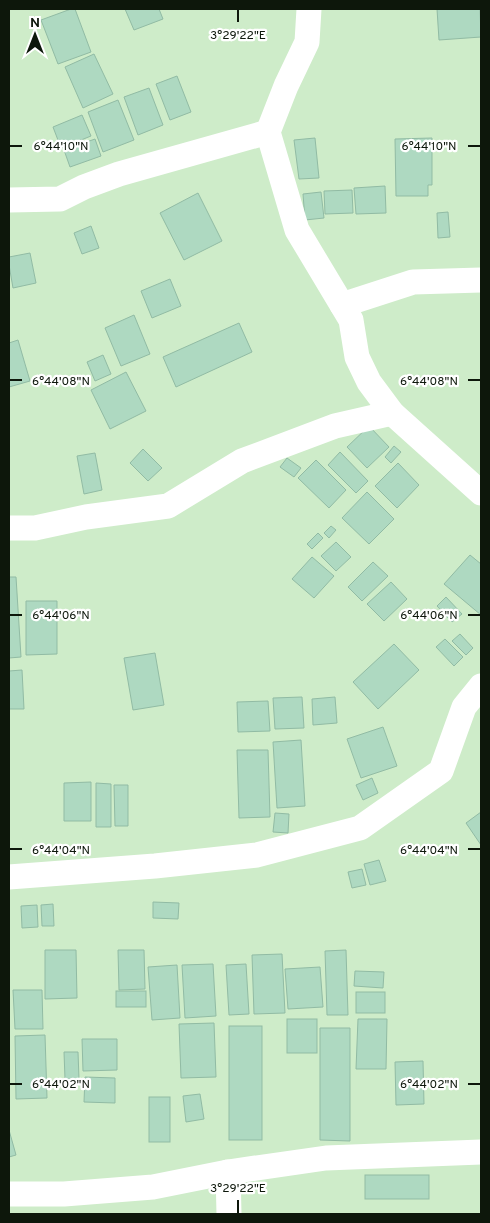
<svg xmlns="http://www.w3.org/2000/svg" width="490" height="1223" font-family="Overpass,sans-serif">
<rect width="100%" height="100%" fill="#ceecc9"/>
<g fill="#aed9c1" stroke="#91bba4">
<path d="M71,9H75L91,52L58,64L41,20Z"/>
<path d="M125,9H159L163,19L134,30Z"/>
<path d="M437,9H480L481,37L439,40Z"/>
<path d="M94,54L113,94L83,108L65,67Z"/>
<path d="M177,76L191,112L170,120L156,84Z"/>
<path d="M149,88L163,125L138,135L124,97Z"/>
<path d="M118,100L134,140L103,152L88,112Z"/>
<path d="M82,115L91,136L61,148L53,127Z"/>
<path d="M315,138L319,178L299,179L294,140Z"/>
<path d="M432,138V185H428V196H396L395,139Z"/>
<path d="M95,139L101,156L70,167L64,150Z"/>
<path d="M385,186L386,213L356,214L354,188Z"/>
<path d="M352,190L353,213L325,214L324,191Z"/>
<path d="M321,192L324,218L305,220L303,194Z"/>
<path d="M198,193L222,241L184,260L160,213Z"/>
<path d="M448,212L450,237L438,238L437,213Z"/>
<path d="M91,226L99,248L82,254L74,233Z"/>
<path d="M30,253L36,283L13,288L9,265V257Z"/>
<path d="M170,279L181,306L152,318L141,291Z"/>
<path d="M134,315L150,354L121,366L105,328Z"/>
<path d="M239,323L252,352L176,387L163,357Z"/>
<path d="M18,340L30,381L9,387V343Z"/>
<path d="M103,355L111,374L95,381L87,362Z"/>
<path d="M126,372L146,411L110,429L91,390Z"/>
<path d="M369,426L389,447L367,468L347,447Z"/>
<path d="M394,446L401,452L391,463L385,457Z"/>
<path d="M143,449L162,468L148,481L130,463Z"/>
<path d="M340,452L368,481L356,493L328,465Z"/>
<path d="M95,453L102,490L84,494L77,456Z"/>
<path d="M287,458L301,468L294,477L280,467Z"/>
<path d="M316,460L346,490L329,508L298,478Z"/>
<path d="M398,463L419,485L397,508L375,486Z"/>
<path d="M367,492L394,519L369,544L342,518Z"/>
<path d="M331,526L336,530L329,538L324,533Z"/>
<path d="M318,533L323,538L312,549L307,544Z"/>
<path d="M336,542L351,557L336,571L321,556Z"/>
<path d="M470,555L481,564V615L444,584Z"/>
<path d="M312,557L334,576L314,598L292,579Z"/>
<path d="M373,562L388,576L362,601L348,587Z"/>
<path d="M9,577H16L21,657L9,658Z"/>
<path d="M391,582L407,599L384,621L367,604Z"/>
<path d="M446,597L462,614L452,622L437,606Z"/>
<path d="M26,601H57V654L26,655Z"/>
<path d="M460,634L473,648L466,655L452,641Z"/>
<path d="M445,639L463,657L454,666L436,647Z"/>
<path d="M394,644L419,670L378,709L353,682Z"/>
<path d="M155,653L164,705L133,710L124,658Z"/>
<path d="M22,670L24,709H9V671Z"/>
<path d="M302,697L304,728L275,729L273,698Z"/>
<path d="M335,697L337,723L313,725L312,699Z"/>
<path d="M268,701L270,731L238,732L237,702Z"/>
<path d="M383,727L397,766L361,778L347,739Z"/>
<path d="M301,740L305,806L277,808L273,742Z"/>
<path d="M237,750H268L270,817L239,818Z"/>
<path d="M372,778L378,793L363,800L356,785Z"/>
<path d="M91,782V821H64V783Z"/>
<path d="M96,783L111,784V827H96Z"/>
<path d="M114,785H128V826H115Z"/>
<path d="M481,812V845L466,823Z"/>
<path d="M275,813L289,814L288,833L273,832Z"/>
<path d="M379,860L386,881L370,885L364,864Z"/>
<path d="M362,869L366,885L352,888L348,872Z"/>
<path d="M153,902L179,903L178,919L153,918Z"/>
<path d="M53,904L54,926H42L41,905Z"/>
<path d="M37,905L38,927L22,928L21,906Z"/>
<path d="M45,950H76L77,998L45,999Z"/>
<path d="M118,950H144L145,989L119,990Z"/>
<path d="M346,950L348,1015H327L325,951Z"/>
<path d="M282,954L285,1013L254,1014L252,955Z"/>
<path d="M213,964L216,1016L185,1018L182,965Z"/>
<path d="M246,964L249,1014L229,1015L226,965Z"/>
<path d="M177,965L180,1018L152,1020L148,967Z"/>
<path d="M320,967L323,1007L288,1009L285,969Z"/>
<path d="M355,971L384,972L383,988L354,986Z"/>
<path d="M13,990H42L43,1029H15Z"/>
<rect x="116" y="991" width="30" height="16"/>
<rect x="356" y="992" width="29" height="21"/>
<rect x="287" y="1019" width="30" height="34"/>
<path d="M358,1019H387L386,1069H356Z"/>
<path d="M214,1023L216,1077L181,1078L179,1024Z"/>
<rect x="229" y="1026" width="33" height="114"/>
<path d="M320,1028H350V1141L320,1140Z"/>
<path d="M45,1035L47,1098L16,1099L15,1036Z"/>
<path d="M82,1039H117V1070L83,1071Z"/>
<path d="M64,1052H78L79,1079H65Z"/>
<path d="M423,1061L424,1104L396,1105L395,1062Z"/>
<path d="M85,1077L115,1078V1103L84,1102Z"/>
<path d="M200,1094L204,1119L186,1122L183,1096Z"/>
<rect x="149" y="1097" width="21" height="45"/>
<path d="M9,1130L16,1155L9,1157Z"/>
<rect x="365" y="1175" width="64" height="24"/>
</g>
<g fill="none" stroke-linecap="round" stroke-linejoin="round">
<g stroke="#fff" stroke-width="25">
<path d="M309,9L307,42L286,86L268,132L297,230L351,320L357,357L369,382L392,413L481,493"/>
<path d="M9,200L60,199L84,187L119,174L268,132"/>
<path d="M342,305L413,282L481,280"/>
<path d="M9,528H35L86,517L168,506L242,461L335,426L392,413"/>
<path d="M9,877L155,866L257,855L360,828L441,771L464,707L481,686"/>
<path d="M228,1172L229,1214"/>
<path d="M9,1194H64L153,1187L228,1172L326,1158L481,1152"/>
</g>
</g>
<path fill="none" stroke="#0d170b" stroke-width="2" d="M238,10V22M10,146H22M468,146H480M10,380H22M468,380H480M10,615H22M468,615H480M10,849H22M468,849H480M10,1084H22M468,1084H480M238,1200V1213"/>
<g font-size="12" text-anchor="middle" fill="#0d170b" stroke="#fff" stroke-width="4.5" stroke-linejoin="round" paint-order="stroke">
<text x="238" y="39">3°29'22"E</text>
<text x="61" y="150">6°44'10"N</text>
<text x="429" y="150">6°44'10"N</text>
<text x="61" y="385">6°44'08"N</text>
<text x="429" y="385">6°44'08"N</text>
<text x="61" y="619">6°44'06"N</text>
<text x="429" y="619">6°44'06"N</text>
<text x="61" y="854">6°44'04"N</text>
<text x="429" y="854">6°44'04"N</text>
<text x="61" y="1088">6°44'02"N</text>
<text x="429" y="1088">6°44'02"N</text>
<text x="238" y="1192">3°29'22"E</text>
</g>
<rect width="490" height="1223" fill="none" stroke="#0d170b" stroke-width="20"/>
<g transform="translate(35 35)" stroke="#ffffff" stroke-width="4" paint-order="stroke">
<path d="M0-4L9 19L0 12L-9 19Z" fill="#0d170b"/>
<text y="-8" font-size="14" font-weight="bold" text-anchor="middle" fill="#0d170b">N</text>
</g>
</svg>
